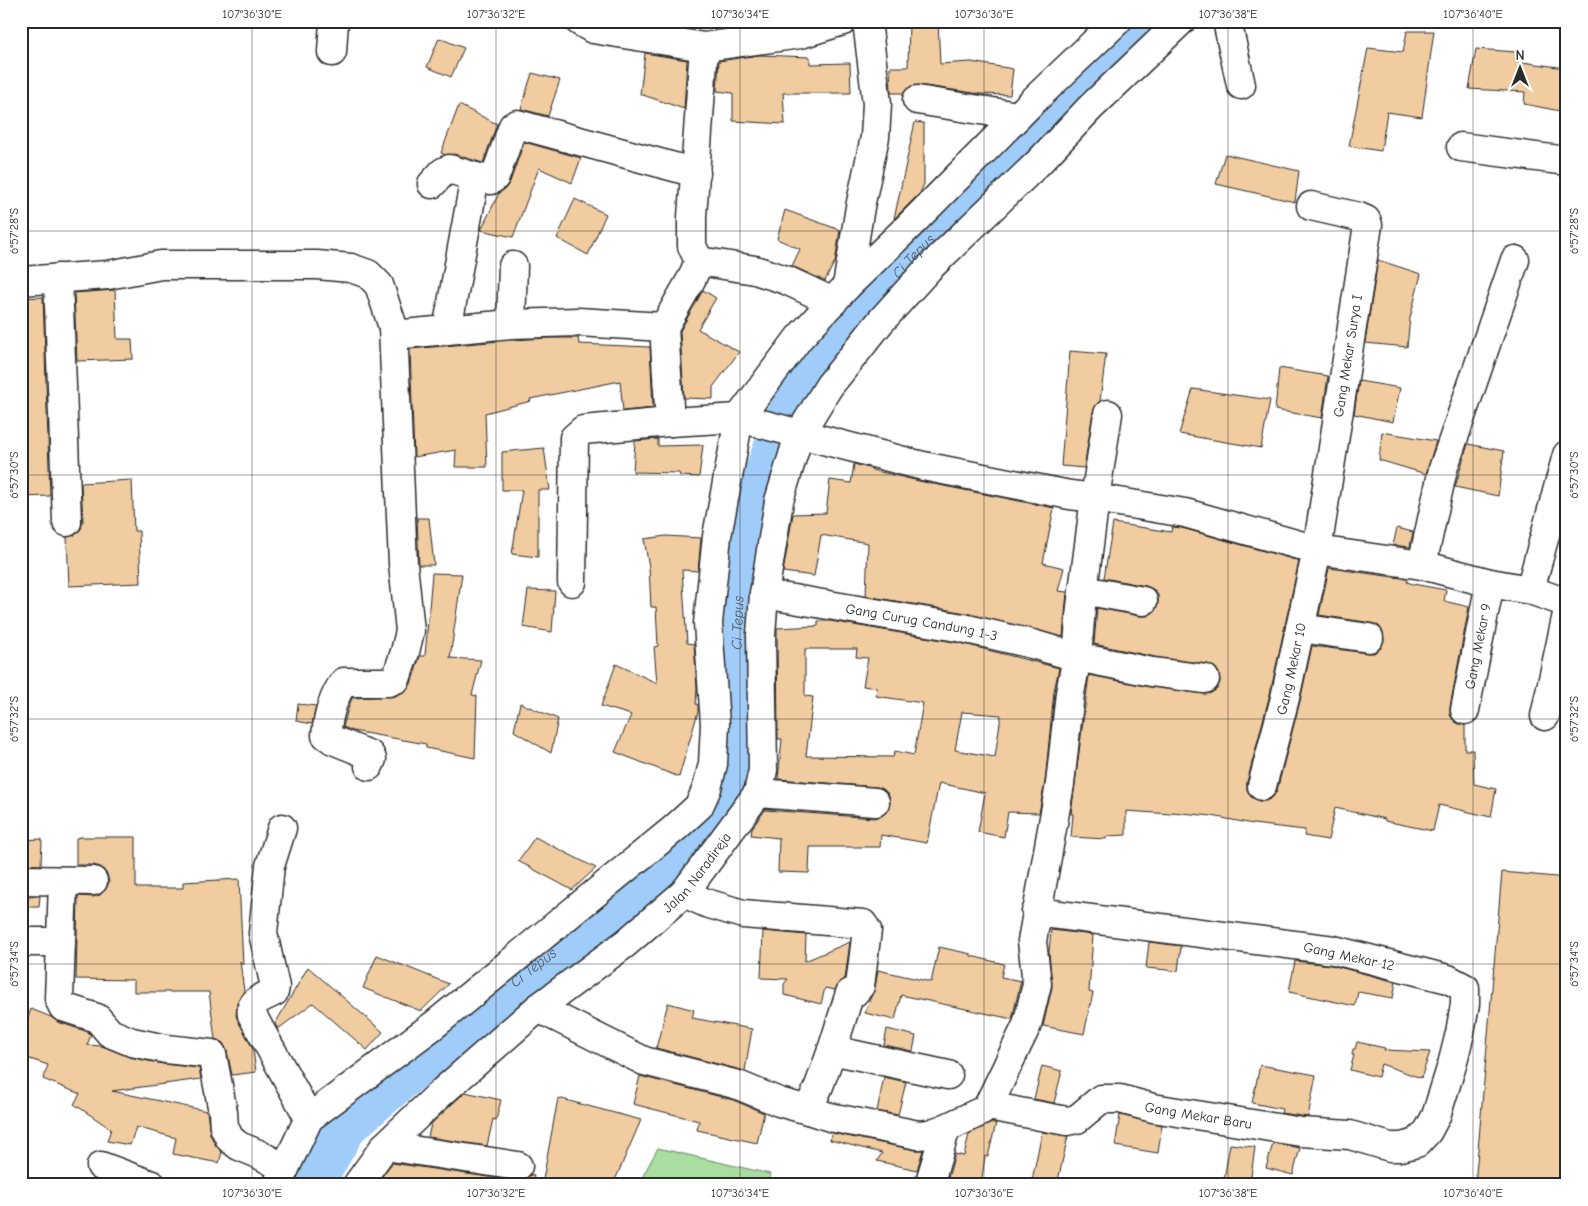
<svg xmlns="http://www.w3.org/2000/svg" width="1588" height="1206" font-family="'Comic Neue',sans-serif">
<rect width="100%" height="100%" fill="#fff"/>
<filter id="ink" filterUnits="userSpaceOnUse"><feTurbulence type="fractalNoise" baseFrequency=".02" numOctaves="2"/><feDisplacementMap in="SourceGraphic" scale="10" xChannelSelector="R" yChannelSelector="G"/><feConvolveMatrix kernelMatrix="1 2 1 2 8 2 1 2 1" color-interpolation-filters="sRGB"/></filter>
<g filter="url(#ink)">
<path fill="#a9dea0" stroke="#6a8466" d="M658,1148L770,1174L768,1185H638Z"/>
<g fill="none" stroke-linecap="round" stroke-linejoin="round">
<path stroke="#9fccf9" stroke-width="48" id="s1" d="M309,1185L344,1124L462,1023L648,878L730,796L732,788L740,547L804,379L912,257L1147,21"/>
</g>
<g fill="#f0cca0" stroke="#2b2b2b" fill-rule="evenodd">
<path d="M909,21H938L940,64L971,62L1013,69L1010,95L981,94L919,85L911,86L904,93H891L890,67H908Z"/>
<path d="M1407,31H1434L1422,117L1387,112L1381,151L1349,146L1368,48L1403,52Z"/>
<path d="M439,38L464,48L451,77L427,67Z"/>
<path d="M1476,49L1516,52L1515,61L1565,68L1560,111L1524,104L1525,92L1469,89Z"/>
<path d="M645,53L687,60L684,109L640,94Z"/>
<path d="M759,55L810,57V64L850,63L851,93H783L785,124L733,121V93L717,91L719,61Z"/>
<path d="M532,73L560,80L548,116L521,109Z"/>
<path d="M459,105L497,124L483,163L454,154L446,155L441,153Z"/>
<path d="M915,122L924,123V184L920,193L894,219Z"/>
<path d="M524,142L581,158L572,183L539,168L513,237L481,230L499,193L505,189L510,182Z"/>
<path d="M1225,154L1299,171L1295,202L1216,184Z"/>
<path d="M575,199L606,214L588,255L557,238Z"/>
<path d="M785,210L840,230L835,263H834L825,281L792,266L800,249L777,239Z"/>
<path d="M1378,260L1421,274L1410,318L1407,347L1365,343Z"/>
<path d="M115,290L117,339H132L133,359L77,361L74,293Z"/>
<path d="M703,290L716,298L698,329L739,352L713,387V399L684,398L680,331Z"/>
<path d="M43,297L50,496L21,497V298Z"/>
<path d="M549,338H578L579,344L650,347L653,408L623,411L620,381L530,399L531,401L485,413L487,467H455L456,450L414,457L410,349L512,340Z"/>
<path d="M1070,351L1106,354L1100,401L1096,405L1093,412L1084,468L1061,466Z"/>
<path d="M1279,368L1328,376L1322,418L1275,410Z"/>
<path d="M1359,381L1400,388L1393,422L1354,414Z"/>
<path d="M1193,389L1270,400L1261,448L1179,434Z"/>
<path d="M1382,432L1436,441L1426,474L1379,460Z"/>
<path d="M658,439V446L703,445L699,477L680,476L679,473L633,472L635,441Z"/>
<path d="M1468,444L1504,451L1498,496L1455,487Z"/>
<path d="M544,448L550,490H538V557L512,554L522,490H502V452Z"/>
<path d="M854,464L872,469V470L919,481L1054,508L1043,563L1064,568L1058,591L1067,592L1063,637L966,613L866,596L868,543L821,535L814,576L783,572L793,514L826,513L830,480L851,483Z"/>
<path d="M132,480L134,531H139L141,583L69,586L67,537L75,535L81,529L83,521L81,483Z"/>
<path d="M417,518H429L434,565H419Z"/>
<path d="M1113,523L1171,532L1172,527L1182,528L1299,561L1270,694L1247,782V790L1251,797L1259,801H1266L1273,797L1277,790L1300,701L1312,646L1367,653H1374L1381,648L1384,641L1383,632L1379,626L1372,623L1319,615L1329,568L1408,579L1407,582L1413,584L1446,590L1444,601L1469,607L1450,707V715L1455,722L1465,725V750H1473L1474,784L1496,789L1491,817L1439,805L1433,831L1385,821V819L1335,808L1328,840L1304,836L1305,830L1253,824L1212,816L1172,812L1171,814L1126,811V835L1107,836L1106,839L1071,837L1073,814H1071L1089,675L1150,687L1203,694L1211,693L1217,689L1220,682L1219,673L1215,667L1208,664L1155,657L1094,644L1097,608L1140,616H1148L1155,611L1158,603V595L1153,589L1146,586L1104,578Z"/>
<path d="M1397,528L1413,532L1410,547L1393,545Z"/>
<path d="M666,536L701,538L698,571L682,570L687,643L694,644L697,689L696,704L698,705V712L679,777L615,752L631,715L601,706L616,664L657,683L654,647L658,646L656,607H651L649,567L644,539Z"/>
<path d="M432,573L462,574L450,658L481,660L472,695L477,696L475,758L426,748V744L353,731L343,727L347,712L352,698L395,696L407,690L411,684L420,656H425Z"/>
<path d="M528,590L555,591L552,632L523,627Z"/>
<path d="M818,621H830L960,643L1059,668L1054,691L1045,782L1039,813L1008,812L1004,837L978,832L985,793L939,783L927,843L881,835L880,847H810L809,873L778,872L779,838L751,835L752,828L765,810L874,818L882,816L888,810L890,804L889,795L883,789L877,787L778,779L782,739H778L777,628L818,626ZM805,649H857L856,657L868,658L863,686L877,688L876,696L923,703L914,755L895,751L893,757L806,756L813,697L805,696ZM962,712L1001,715L995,757L955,750Z"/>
<path d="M520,703L558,719L551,753L514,731Z"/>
<path d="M298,704L316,706L312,724L296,721Z"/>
<path d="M81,837H136V888H183V882L239,879L243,965L240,961L244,991L237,1003L236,1016L253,1049L256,1072L232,1075L227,1051L223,1043L215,1039L209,992H134V980L76,979L78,896L93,897L100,895L106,889L109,882L107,874L101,867L93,865H76V838Z"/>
<path d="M535,837L596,868L572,890L518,861Z"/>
<path d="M42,839L41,865L22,864L21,840Z"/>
<path d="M1502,872L1567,878V1185H1475Z"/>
<path d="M23,896H40L39,907H24Z"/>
<path d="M1051,930L1093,935L1089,992L1093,993L1084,1034L1043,1026L1052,987L1049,952Z"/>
<path d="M763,931L806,935L805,961L850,942L845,979L840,981L835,990L825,988L821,1004L784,995V984L788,979L761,978Z"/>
<path d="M1149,942L1181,946L1178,971L1146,968Z"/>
<path d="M939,947L971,954V956L1004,964L1001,977L1021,981L1012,1019L901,995L895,1020L865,1013L870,999L875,988L878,970L931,982Z"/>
<path d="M377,955L449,984L421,1011L363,988Z"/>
<path d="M1295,961L1331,965L1396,982L1393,998L1358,992L1355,1006L1289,992Z"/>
<path d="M308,967L383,1032L367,1050L313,1003L278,1029L275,1024Z"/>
<path d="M668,1003L694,1010L692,1018L752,1029L745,1071L656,1048Z"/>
<path d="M31,1009L51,1017L58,1022L88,1032L91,1035L87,1045L102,1046L129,1057L163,1064L199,1068L201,1079L112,1091L207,1111L210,1134L216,1146L222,1152L219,1163L173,1154L176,1138L136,1127L130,1145L107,1141L111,1129L74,1104L80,1094L43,1079L48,1065L21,1056V1037Z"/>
<path d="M887,1029L916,1036L913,1051L884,1045Z"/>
<path d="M1357,1042L1385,1048L1384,1050L1430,1052L1421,1078L1381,1064L1378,1077L1350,1070L1354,1055H1352L1353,1049H1355Z"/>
<path d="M1260,1065L1316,1075L1308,1117L1281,1113L1282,1109L1252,1103Z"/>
<path d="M1042,1066L1062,1071L1054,1103L1034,1099Z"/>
<path d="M640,1076L733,1100L764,1113L757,1143L697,1130L699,1121L633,1104Z"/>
<path d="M884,1077L906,1082L898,1115L877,1111Z"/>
<path d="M465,1092L501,1100L496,1120L493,1119L487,1146L428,1137L431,1124Z"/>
<path d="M558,1098L641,1120L613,1185H542Z"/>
<path d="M1120,1115L1162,1125L1158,1153L1115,1146Z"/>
<path d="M992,1123H996L988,1157L985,1156L981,1185H951L952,1179L948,1178L955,1154L964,1156L969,1134Z"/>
<path d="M1042,1132L1068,1136L1057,1185H1031Z"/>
<path d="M832,1133L915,1150H923L917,1170L877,1161L882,1153L830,1140Z"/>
<path d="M1273,1143L1300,1148L1293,1175L1266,1168Z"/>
<path d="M1230,1144L1255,1147L1250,1183L1224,1179Z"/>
<path d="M392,1163L516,1181L524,1180L531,1175H534L533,1185H380V1179Z"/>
</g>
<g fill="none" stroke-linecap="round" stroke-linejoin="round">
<g stroke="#2b2b2b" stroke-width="31">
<g id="minor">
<path d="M579,21L593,29L704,47L801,34L843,21"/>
<path d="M1117,21L1033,101L909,226L847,286L799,338L739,418L923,466L1070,495L1095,498L1185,513L1317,550L1422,565L1490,583L1530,590L1567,603"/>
<path d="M1227,21L1241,85"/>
<path d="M332,52L334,21"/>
<path d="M917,100L1018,116"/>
<path d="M1461,147L1567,161"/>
<path d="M475,177L491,180L495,177L513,126L517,124L696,173"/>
<path d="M432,184L443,172L449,169L475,177L447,330"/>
<path d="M699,261L692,246V217L704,47"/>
<path d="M58,278L67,522"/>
<path d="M21,281L108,275L161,265H317L351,268L368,274L379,285L393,327L397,331L404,334L511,324L578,322L664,327L670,422L739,418L717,536L708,623L715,724L713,764L707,788L699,806L675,828L434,1025L309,1118L277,1185"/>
<path d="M847,286L860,207L875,137L877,104L867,21"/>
<path d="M511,324L513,266"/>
<path d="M664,327L692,278L699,261L755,270L786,280L833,302"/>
<path d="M1422,565L1443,469L1515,260"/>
<path d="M572,582L574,438L583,430L670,422"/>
<path d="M1083,590L1143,601"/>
<path d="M1530,590L1567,455"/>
<path id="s2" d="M764,594L963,628L1032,644L1077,657L1152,672L1205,679"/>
<path d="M1300,628L1369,638"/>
<path id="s3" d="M1465,710L1490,583"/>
<path d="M1545,716L1567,614"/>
<path d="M369,766L372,759L370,755L333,740L326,735C328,717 333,696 344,682H389L396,679L405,652L410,631L403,564L393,327"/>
<path id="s4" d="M1262,786L1285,698L1317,550L1368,225L1366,220L1359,217L1311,206"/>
<path d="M758,793L875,802"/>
<path d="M282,828L270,866L263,933L275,987L274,992C262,998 249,1001 252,1015L309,1118"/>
<path d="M21,880L93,881"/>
<path d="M63,881L59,999L63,1007L97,1018L110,1033L132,1042L166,1049L212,1054L223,1112L224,1127L230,1139L239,1146L256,1153L285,1168"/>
<path d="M684,893L706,903L743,914L863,924L867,930L860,986L854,993H850L832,1050"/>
<path d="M21,942H61"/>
<path d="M538,1008L644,1061L738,1085L779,1102L808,1110L819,1086L832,1050L948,1075"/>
<path id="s5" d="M988,1106L1067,1121L1077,1119L1101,1099H1120L1153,1108L1301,1132L1350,1135L1390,1147H1401L1417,1143L1428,1131L1436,1116L1452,1065L1460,1033L1465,1004V988L1448,979L1334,950L1036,912"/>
<path d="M808,1110L830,1117L918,1135L929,1134L946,1128"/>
<path d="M385,1146L518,1166"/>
<path d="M101,1166L152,1185"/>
<path id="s6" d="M357,1185L385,1146L441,1093L538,1008L626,943L684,893L758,793L763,770L761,635L764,594L779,501L799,435L829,386L881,321L928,269L1038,163L1090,108L1181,21"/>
<path d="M929,1185L946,1128L982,1111L988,1106L1027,1025L1037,984L1032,941L1060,784L1070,693L1077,657L1081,607L1095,498L1108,414"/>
</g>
</g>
<use href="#minor" stroke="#fff" stroke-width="28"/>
</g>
</g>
<path fill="none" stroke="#2b2b2b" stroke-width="1" stroke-opacity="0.45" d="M252,21V1185M496,21V1185M740,21V1185M984,21V1185M1228,21V1185M1473,21V1185M21,231H1567M21,475H1567M21,719H1567M21,964H1567"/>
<g text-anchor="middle" stroke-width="4" stroke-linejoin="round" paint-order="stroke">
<g font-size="14" fill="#2b2b2b" stroke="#fff">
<text dy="5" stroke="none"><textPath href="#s4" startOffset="439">Gang Mekar Surya I</textPath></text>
<text dy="5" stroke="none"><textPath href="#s2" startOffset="160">Gang Curug Candung 1-3</textPath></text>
<text dy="5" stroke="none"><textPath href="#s3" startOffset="65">Gang Mekar 9</textPath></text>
<text dy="5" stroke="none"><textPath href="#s4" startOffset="121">Gang Mekar 10</textPath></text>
<text dy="5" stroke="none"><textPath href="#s6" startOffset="464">Jalan Naradireja</textPath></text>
<text transform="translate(1349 956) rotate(12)" y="5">Gang Mekar 12</text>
<text dy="5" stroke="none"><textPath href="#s5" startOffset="221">Gang Mekar Baru</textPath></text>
</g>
<g font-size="15" font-style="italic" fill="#4e5b69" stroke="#fff">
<text dy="5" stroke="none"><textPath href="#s1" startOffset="1171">Ci Tepus</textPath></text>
<text dy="5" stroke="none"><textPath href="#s1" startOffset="751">Ci Tepus</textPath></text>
<text dy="5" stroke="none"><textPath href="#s1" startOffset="316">Ci Tepus</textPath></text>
</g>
</g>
<rect width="1588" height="1206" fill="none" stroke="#fff" stroke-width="55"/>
<g transform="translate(1520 68)" stroke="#ffffff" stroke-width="4" paint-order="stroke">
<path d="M0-4L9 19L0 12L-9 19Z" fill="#2b2b2b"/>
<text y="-8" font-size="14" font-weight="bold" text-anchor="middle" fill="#2b2b2b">N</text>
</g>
<rect x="28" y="28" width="1532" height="1150" fill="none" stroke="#2b2b2b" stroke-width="2"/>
<g font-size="12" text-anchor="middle" fill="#2b2b2b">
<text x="252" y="18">107°36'30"E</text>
<text x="496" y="18">107°36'32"E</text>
<text x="740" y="18">107°36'34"E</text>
<text x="984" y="18">107°36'36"E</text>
<text x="1228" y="18">107°36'38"E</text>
<text x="1473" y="18">107°36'40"E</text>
<text transform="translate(14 231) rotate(-90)" y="4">6°57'28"S</text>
<text transform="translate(1574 231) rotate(-90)" y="4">6°57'28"S</text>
<text transform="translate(14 475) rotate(-90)" y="4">6°57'30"S</text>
<text transform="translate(1574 475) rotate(-90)" y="4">6°57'30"S</text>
<text transform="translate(14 719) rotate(-90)" y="4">6°57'32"S</text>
<text transform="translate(1574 719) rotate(-90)" y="4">6°57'32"S</text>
<text transform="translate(14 964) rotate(-90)" y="4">6°57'34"S</text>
<text transform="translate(1574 964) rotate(-90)" y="4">6°57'34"S</text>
<text x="252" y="1197">107°36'30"E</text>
<text x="496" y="1197">107°36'32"E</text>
<text x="740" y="1197">107°36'34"E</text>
<text x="984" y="1197">107°36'36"E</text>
<text x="1228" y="1197">107°36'38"E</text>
<text x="1473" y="1197">107°36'40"E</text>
</g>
</svg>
